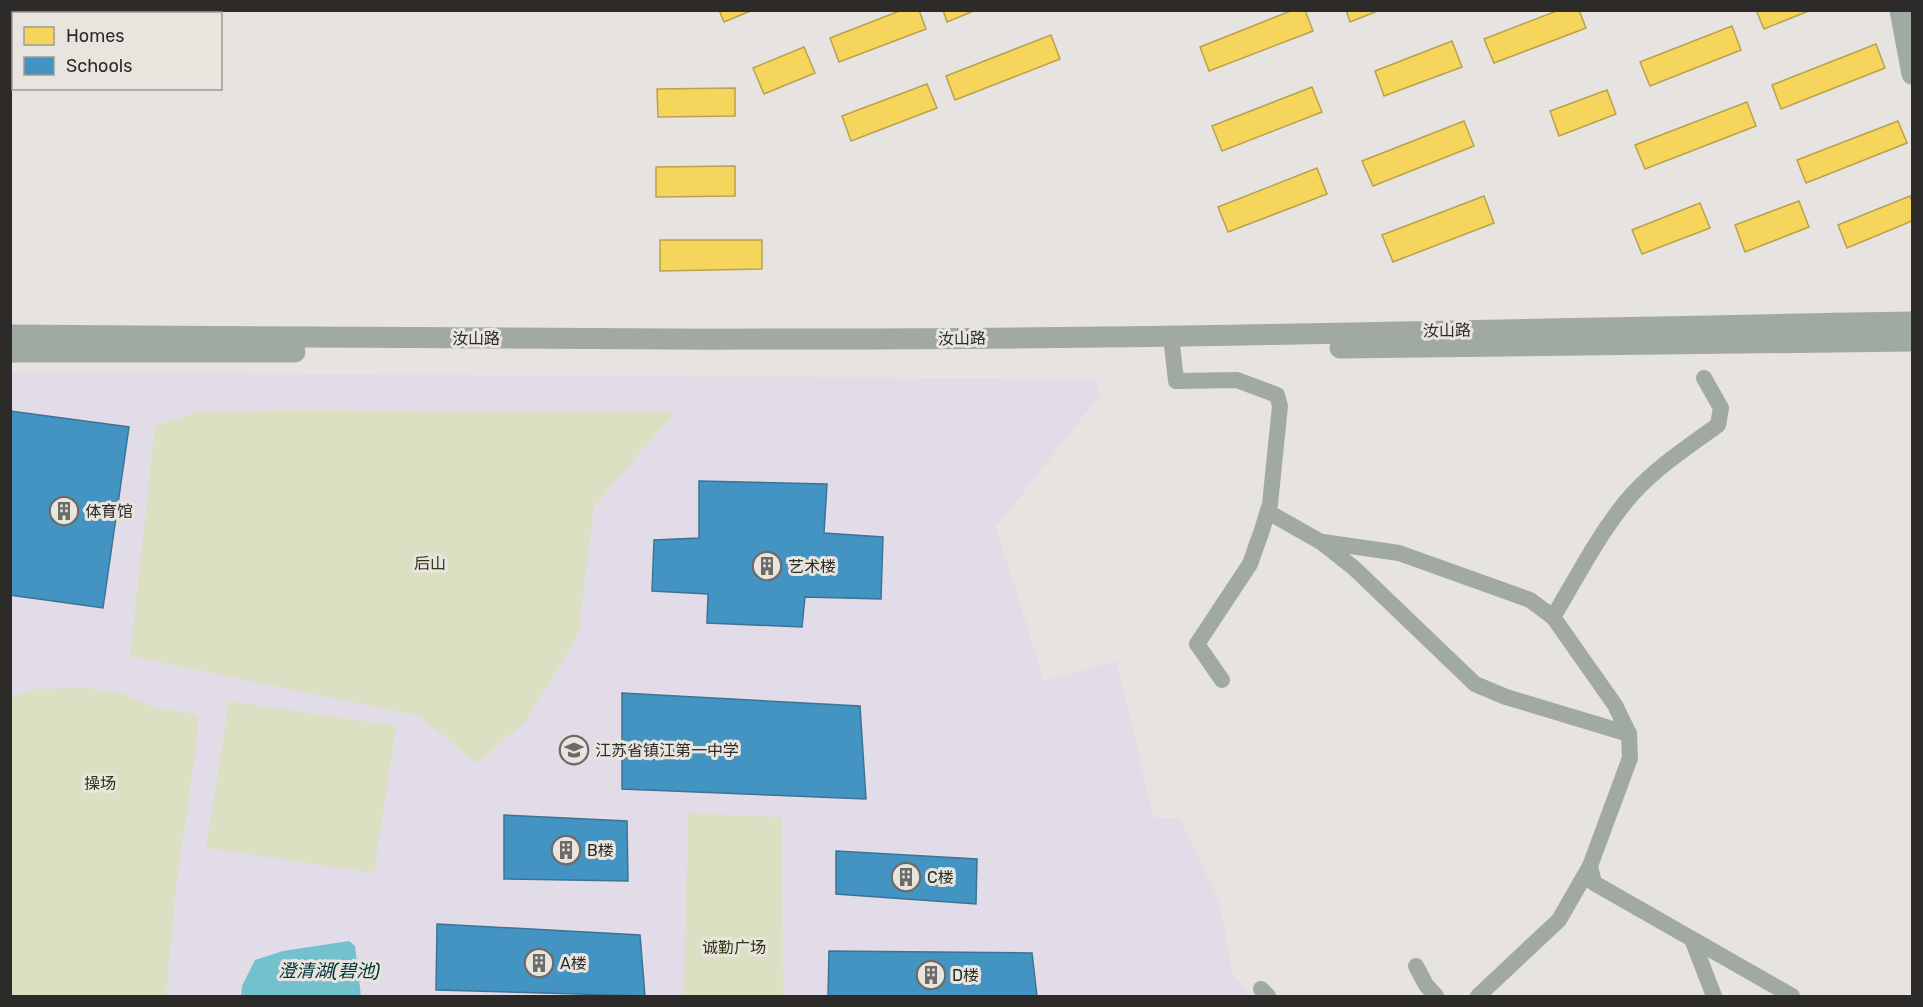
<svg xmlns="http://www.w3.org/2000/svg" width="1923" height="1007" font-family="Rubik,'Noto Sans SC',sans-serif">
<rect width="100%" height="100%" fill="#e6e3e0"/>
<path fill="#e1dce7" d="M11,372L1096,379L1100,395L996,527L1044,681L1116,661L1154,818H1179L1220,903L1232,972L1251,996H11Z"/>
<g fill="#dbe0c2">
<path d="M289,410L675,412L594,506L578,635L525,722L477,763L419,716L130,656L155,426L196,412Z"/>
<path d="M87,688L124,694L156,708L198,715V734L176,886L166,996H11V697L36,689Z"/>
<path d="M229,701L396,726L374,873L206,848Z"/>
<path d="M688,813L782,817L783,996H684Z"/>
</g>
<path fill="#72c1cc" d="M349,941L355,946L361,996H241L242,986L255,960L283,951Z"/>
<g fill="#f6d55c" stroke="#b9a24d" stroke-width="1.5">
<path d="M719,10H753L724,22Z"/>
<path d="M902,10H919L926,29L839,62L830,38Z"/>
<path d="M943,10H976L947,22Z"/>
<path d="M1293,10H1305L1313,31L1209,71L1200,47Z"/>
<path d="M1346,10H1380L1350,22Z"/>
<path d="M1559,10H1579L1586,28L1494,63L1484,39Z"/>
<path d="M1756,10H1811L1764,29Z"/>
<path d="M1732,26L1741,50L1650,86L1640,62Z"/>
<path d="M1051,35L1060,59L955,100L946,76Z"/>
<path d="M1452,41L1462,67L1384,96L1375,71Z"/>
<path d="M1876,44L1885,68L1781,109L1772,85Z"/>
<path d="M804,47L815,73L764,94L753,68Z"/>
<path d="M927,84L937,108L851,141L842,116Z"/>
<path d="M1312,87L1322,112L1222,151L1212,126Z"/>
<path d="M735,88V116L658,117L657,89Z"/>
<path d="M1607,90L1616,114L1559,136L1550,111Z"/>
<path d="M1747,102L1756,126L1645,169L1635,145Z"/>
<path d="M1464,121L1474,146L1373,186L1362,161Z"/>
<path d="M1898,121L1907,143L1806,183L1797,160Z"/>
<path d="M735,166V196L656,197V167Z"/>
<path d="M1317,168L1327,194L1228,232L1218,207Z"/>
<path d="M1484,196L1494,223L1393,262L1382,235Z"/>
<path d="M1910,196L1912,201V221L1847,248L1838,225Z"/>
<path d="M1799,201L1809,227L1745,252L1735,225Z"/>
<path d="M1700,203L1710,228L1642,254L1632,230Z"/>
<path d="M660,240H762V269L660,271Z"/>
</g>
<g fill="#4393c3" stroke="#3c7495" stroke-width="1.5">
<path d="M10,411L129,427L103,608L10,595Z"/>
<path d="M699,481L827,484L824,533L883,537L881,599L805,597L802,627L707,623L708,594L652,591L654,540L699,538Z"/>
<path d="M622,693L860,706L866,799L622,789Z"/>
<path d="M504,815L627,821L628,881L504,879Z"/>
<path d="M836,851L977,859L976,904L836,894Z"/>
<path d="M437,924L640,935L645,996L436,990Z"/>
<path d="M829,951L1032,953L1037,996H828Z"/>
</g>
<g fill="none" stroke-linecap="round" stroke-linejoin="round">
<g stroke="#a1a9a3" stroke-width="16">
<path d="M1171,336L1176,381L1237,380L1277,395L1280,406L1270,504L1262,530L1250,564L1197,644L1222,680"/>
<path d="M1268,512L1321,542L1354,568L1475,684L1506,697L1629,734L1630,758L1590,866L1594,883L1792,996"/>
<path d="M1323,542L1399,553L1530,600L1553,617"/>
<path d="M1629,734L1615,705L1553,617C1576,579 1596,539 1624,504C1649,472 1685,449 1718,425L1721,408L1704,378"/>
<path d="M1692,939L1714,996"/>
<path d="M1416,966L1426,985L1436,996"/>
<path d="M1261,989L1268,996"/>
<path d="M1478,996L1559,920L1590,866"/>
</g>
<g stroke="#a1a9a3" stroke-width="21">
<path d="M1900,10L1912,74"/>
<path d="M10,335C281,337 552,340 823,339C1186,339 1549,328 1912,322"/>
<path d="M1340,348L1912,341"/>
<path d="M10,352H295"/>
</g>
</g>
<defs>
<g id="building-ring" transform="scale(1.5)"><circle r="9.5" fill="#e8e4de" stroke="#6d6b69" stroke-width="1.5"/><path d="M-4-6H4V6H1V3H-1V6H-4ZM-2.5-4.3h1.7v1.8h-1.7ZM.8-4.3h1.7v1.8H.8ZM-2.5-1h1.7V.8h-1.7ZM.8-1h1.7V.8H.8Z" fill="#6d6b69"/></g>
<g id="school-ring" transform="scale(1.5)"><circle r="9.5" fill="#e8e4de" stroke="#6d6b69" stroke-width="1.5"/><path d="M0-5L7-2L0 1L-7-2ZM-4 1L0 2.5L4 1V4Q0 6-4 4Z" fill="#6d6b69"/></g>
</defs>
<g fill-rule="evenodd">
<use href="#building-ring" x="64" y="511"/>
<use href="#building-ring" x="767" y="566"/>
<use href="#school-ring" x="574" y="750"/>
<use href="#building-ring" x="566" y="850"/>
<use href="#building-ring" x="906" y="877"/>
<use href="#building-ring" x="539" y="963"/>
<use href="#building-ring" x="931" y="975"/>
</g>
<g text-anchor="middle" stroke-width="6" stroke-linejoin="round" paint-order="stroke">
<g font-size="16" fill="#2c2b29" stroke="#e8e4de">
<text transform="translate(1447 330) rotate(-1)" y="6">汝山路</text>
<text x="476" y="344">汝山路</text>
<text transform="translate(962 338) rotate(-1)" y="6">汝山路</text>
</g>
<g font-size="16" fill="#2c2b29" stroke="#e8e4de" text-anchor="start">
<text x="85" y="517">体育馆</text>
<text x="788" y="572">艺术楼</text>
<text x="595" y="756">江苏省镇江第一中学</text>
<text x="587" y="856">B楼</text>
<text x="927" y="883">C楼</text>
<text x="560" y="969">A楼</text>
<text x="952" y="981">D楼</text>
</g>
<g font-size="16" fill="#303614" stroke="#e8e4de">
<text x="430" y="569">后山</text>
<text x="100" y="789">操场</text>
<text x="734" y="953">诚勤广场</text>
</g>
<g font-size="18" font-style="italic" fill="#00343b" stroke="#e8e4de">
<text x="329" y="977">澄清湖(碧池)</text>
</g>
</g>
<rect width="1923" height="1007" fill="none" stroke="#2c2b29" stroke-width="24"/>
<rect x="12" y="12" width="210" height="78" fill="#e8e4de" stroke="#9d9a96" stroke-width="1.5"/>
<rect x="24" y="27" width="30" height="18" fill="#f6d55c" stroke="#9d9a96" stroke-width="1.5"/>
<text x="66" y="42" font-size="18" fill="#2c2b29">Homes</text>
<rect x="24" y="57" width="30" height="18" fill="#4393c3" stroke="#9d9a96" stroke-width="1.5"/>
<text x="66" y="72" font-size="18" fill="#2c2b29">Schools</text>
</svg>
